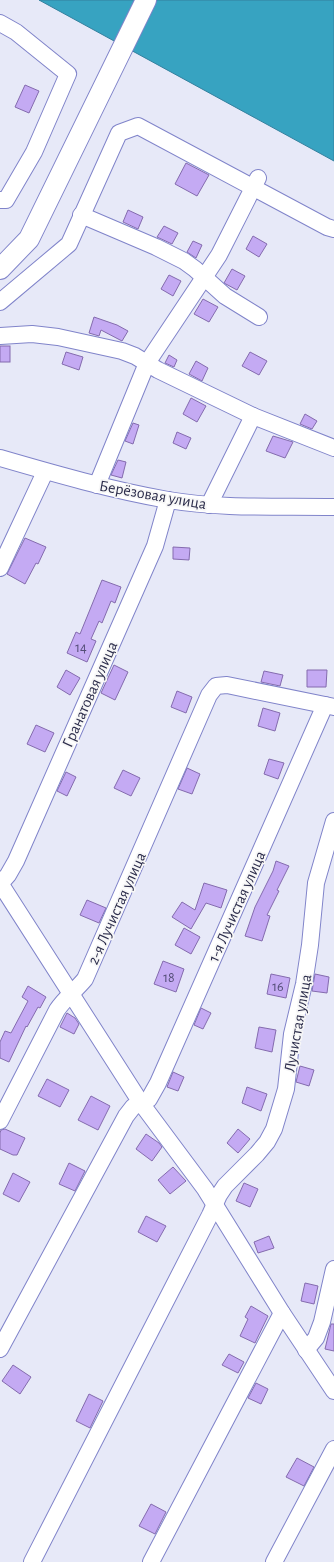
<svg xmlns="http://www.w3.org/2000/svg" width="334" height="1562" font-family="'Alegreya Sans',sans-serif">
<rect width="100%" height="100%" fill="#e7e9f8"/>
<path fill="#37a3c1" stroke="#34809e" d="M39,0H334V161Z"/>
<g fill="#c4aaf3" stroke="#846bae">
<path d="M25,85L39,91L29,113L15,107Z"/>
<path d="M186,163L209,175L197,196L175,184Z"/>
<path d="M128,210L143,217L138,229L123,222Z"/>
<path d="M164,226L178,233L172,244L157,237Z"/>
<path d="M253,236L267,244L259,257L246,249Z"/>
<path d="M193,241L202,245L196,258L187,252Z"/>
<path d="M232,269L245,276L237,290L224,283Z"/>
<path d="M169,275L181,281L173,296L161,289Z"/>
<path d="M203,299L218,307L209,322L194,314Z"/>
<path d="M94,317L117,325L128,331L122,341L101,330L99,336L89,333Z"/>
<rect x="0" y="346" width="10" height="16"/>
<path d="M66,352L83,357L79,370L62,364Z"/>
<path d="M250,352L267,361L259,375L242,366Z"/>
<path d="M169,355L177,360L174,367L165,363Z"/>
<path d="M196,361L208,368L202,381L189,374Z"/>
<path d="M191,398L206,406L197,422L183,414Z"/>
<path d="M305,414L317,421L312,429L300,424Z"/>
<path d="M133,423L139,425L133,444L125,441Z"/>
<path d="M177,432L191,438L186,449L173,443Z"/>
<path d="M273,436L293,442L285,458L266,451Z"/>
<path d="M118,460L126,462L122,478L111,475Z"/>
<path d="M25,538L46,547L38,564L36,563L25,584L7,574Z"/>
<path d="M173,547L190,548L189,560L173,559Z"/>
<path d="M102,580L121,587L115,603L111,601L102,623L99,621L91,639L96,641L87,662L67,653L76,632L80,634Z"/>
<path d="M114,665L128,672L115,700L101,693Z"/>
<path d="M66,670L80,678L70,695L57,687Z"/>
<path d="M307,670H327L326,687H307Z"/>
<path d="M264,671L283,675L280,686L261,682Z"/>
<path d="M177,691L192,697L186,713L171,707Z"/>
<path d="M263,708L280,713L275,731L258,726Z"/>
<path d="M36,725L54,733L45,752L27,744Z"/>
<path d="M269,759L284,763L278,779L264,774Z"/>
<path d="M187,768L200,774L192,794L178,789Z"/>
<path d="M123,770L140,778L131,796L114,788Z"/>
<path d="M66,772L76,777L67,796L57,791Z"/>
<path d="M276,861L289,866L277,890L279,891L267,915L270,916L262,941L245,936L255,907L273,871Z"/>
<path d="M204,883L227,890L221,908L206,903L191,929L172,917L182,902L195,910Z"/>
<path d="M87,900L106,908L99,923L80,915Z"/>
<path d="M184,928L200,937L191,954L175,945Z"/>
<path d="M163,961L184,969L176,992L154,984Z"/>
<path d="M271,974L290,978L286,998L267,994Z"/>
<path d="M315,974L329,977L327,993L312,991Z"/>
<path d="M28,986L46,997L40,1008L38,1007L27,1027L26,1026L9,1062L0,1058V1042L5,1031L11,1033L28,1001L22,997Z"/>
<path d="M201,1008L211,1013L203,1029L194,1025Z"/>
<path d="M67,1013L75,1018L79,1024L74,1034L60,1027Z"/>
<path d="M259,1027L276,1030L272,1052L255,1048Z"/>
<path d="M300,1066L314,1070L309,1086L296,1082Z"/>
<path d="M173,1072L184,1077L178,1091L167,1087Z"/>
<path d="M47,1079L69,1090L60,1107L38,1096Z"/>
<path d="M247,1087L267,1094L261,1111L242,1103Z"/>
<path d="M91,1096L110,1106L98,1130L78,1120Z"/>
<path d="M5,1129L25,1138L17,1155H13L0,1149V1133L1,1130Z"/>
<path d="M238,1129L250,1139L238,1153L227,1143Z"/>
<path d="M146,1134L159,1143L162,1147L152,1161L136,1149Z"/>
<path d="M69,1163L85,1171L75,1191L59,1184Z"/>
<path d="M173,1167L186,1181L170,1194L158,1180Z"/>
<path d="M13,1173L30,1182L19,1202L3,1194Z"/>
<path d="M244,1183L258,1189L250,1207L236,1201Z"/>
<path d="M146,1216L166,1226L157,1242L138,1232Z"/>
<path d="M269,1236L274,1248L258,1253L254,1242Z"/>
<path d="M305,1283L318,1286L314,1304L301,1301Z"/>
<path d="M251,1306L268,1316L255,1343L240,1336L248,1319L245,1317Z"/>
<path d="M331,1324H334V1351L325,1349Z"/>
<path d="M229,1354L244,1362L238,1373L222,1365Z"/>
<path d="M13,1365L31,1377L20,1394L2,1381Z"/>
<path d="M256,1383L268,1389L261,1404L248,1398Z"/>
<path d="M89,1394L103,1401L90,1428L76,1421Z"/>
<path d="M297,1458L314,1467L304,1486L286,1477Z"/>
<path d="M151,1504L166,1512L155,1534L139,1526Z"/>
</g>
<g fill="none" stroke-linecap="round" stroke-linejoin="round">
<g stroke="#8084ca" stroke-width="18">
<g id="minor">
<path d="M0,23L16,32L68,74L34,152L6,200H0"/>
<path d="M81,215L156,247L184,261L195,269L225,296L259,317"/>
<path d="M0,302L69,244L119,133L138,126L327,227L334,229"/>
<path d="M0,336L32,334L58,337L122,351L135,356L158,370L253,416L334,448"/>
<path d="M0,458C55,474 111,490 168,500C222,509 279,506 334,507"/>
<path d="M97,485L147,363L219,255L258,178"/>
<path d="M209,505L253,416"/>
<path d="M0,568L45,472"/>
<path d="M0,883L141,1103L205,1189L282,1313L334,1391"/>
<path d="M0,884L8,875L16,861L155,546L168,500"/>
<path d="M0,1121L57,1010C65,998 76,990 85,979L209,695L216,686L227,685L334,707"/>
<path d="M0,1349L126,1116L133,1107L149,1099L158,1083L325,705"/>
<path d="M306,1350L316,1338L322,1322L334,1269"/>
<path d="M32,1562L210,1215L219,1195L225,1186L257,1154L267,1142L274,1129L286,1089L292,1034L304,984L310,945L316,883L334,821"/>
<path d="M151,1562L282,1313"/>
<path d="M274,1562L334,1449"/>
</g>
</g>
<g stroke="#8084ca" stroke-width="22">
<path id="major" d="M0,269L29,239L146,0"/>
</g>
<use href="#minor" stroke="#fff" stroke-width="16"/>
<use href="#major" stroke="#fff" stroke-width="20"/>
</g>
<g text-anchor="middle" stroke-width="3.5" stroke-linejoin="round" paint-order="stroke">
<g font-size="14" fill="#534d76">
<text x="81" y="652">14</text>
<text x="169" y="982">18</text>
<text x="278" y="991">16</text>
</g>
<g font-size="16" fill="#2d2e4c" stroke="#f7f7f7">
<text transform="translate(153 494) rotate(10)" y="6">Берёзовая улица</text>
<text transform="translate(89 694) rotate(-66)" y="6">Гранатовая улица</text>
<text transform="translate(236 906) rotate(-66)" y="6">1-я Лучистая улица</text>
<text transform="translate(116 908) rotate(-66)" y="6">2-я Лучистая улица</text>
<text transform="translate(297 1023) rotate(-80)" y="6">Лучистая улица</text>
</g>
</g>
</svg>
